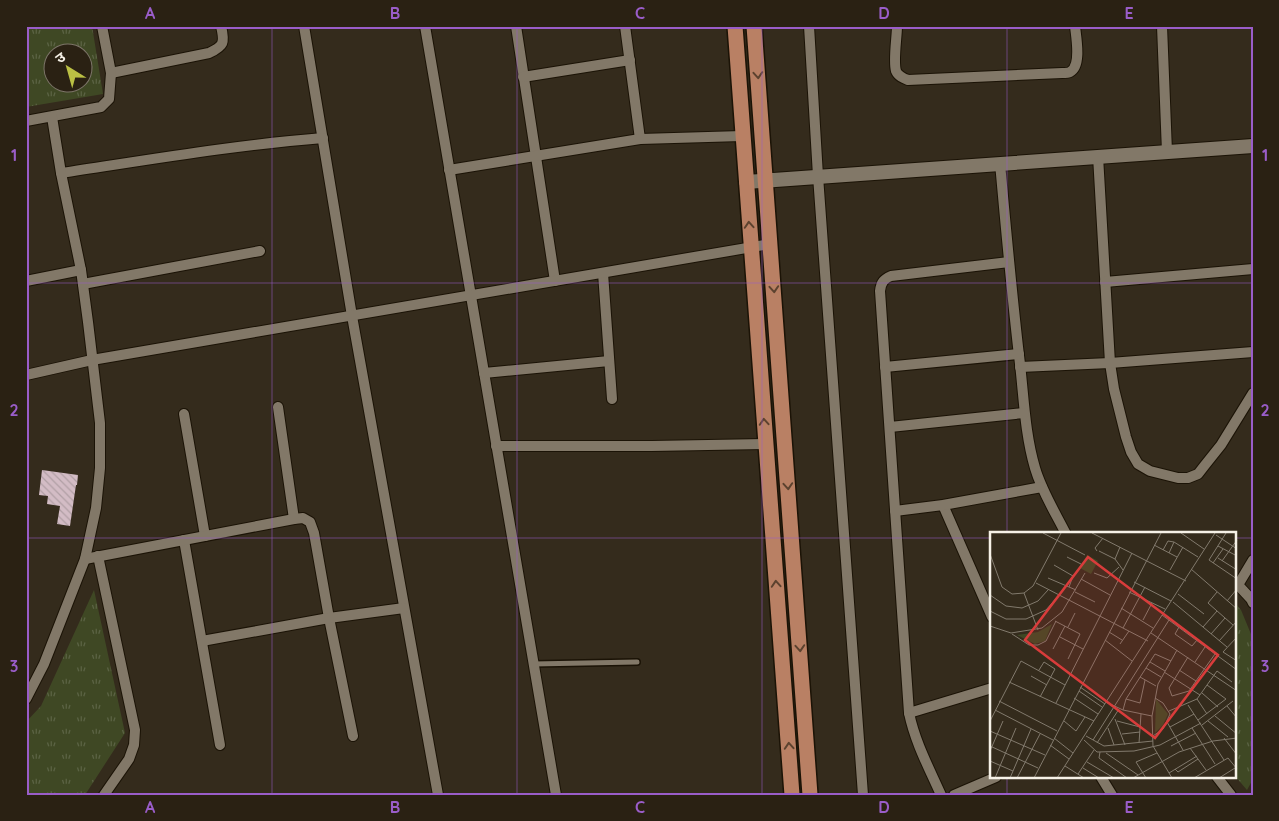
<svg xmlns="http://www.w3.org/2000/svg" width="1279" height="821" font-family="Quicksand,'Noto Sans Devanagari',sans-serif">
<defs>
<pattern id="park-tufts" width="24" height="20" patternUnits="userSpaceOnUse" patternTransform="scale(1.25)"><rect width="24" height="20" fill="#3f4824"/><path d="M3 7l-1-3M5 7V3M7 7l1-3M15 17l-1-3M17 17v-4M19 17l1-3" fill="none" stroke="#5b6344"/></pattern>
<pattern id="building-back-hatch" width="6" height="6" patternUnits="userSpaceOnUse" patternTransform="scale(1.25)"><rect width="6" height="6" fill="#d3bcc5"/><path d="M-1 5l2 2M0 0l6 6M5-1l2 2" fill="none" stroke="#b19fa5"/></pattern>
</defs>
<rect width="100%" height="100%" fill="#342b1c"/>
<g fill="url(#park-tufts)" fill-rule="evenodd">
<path d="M26,26H92L103,94L26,107ZM52,52H82V82H52Z"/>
<path d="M94,590L125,733L85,795H26V722L41,706Z"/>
<path d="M1235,603L1241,610L1253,639V779L1247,790L1235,776Z"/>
</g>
<path fill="url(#building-back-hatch)" d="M42,470L78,475L77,485H76L70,526L57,524L60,506L47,504L48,496L39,495Z"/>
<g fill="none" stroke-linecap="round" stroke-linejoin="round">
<g stroke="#1b1306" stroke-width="8">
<path id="lane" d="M533,664L637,662"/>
</g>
<g stroke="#1b1306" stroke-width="12">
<g id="street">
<path d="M304,26L352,316L438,795"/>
<path d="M425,26L556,795"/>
<path d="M516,26L555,281"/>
<path d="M625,26L640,139"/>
<path d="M809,26L818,176L863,795"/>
<path d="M897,26C897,37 893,61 896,71C898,76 903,78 908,80L1062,73C1065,73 1068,73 1070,72C1082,66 1076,37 1075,26"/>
<path d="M1162,26L1167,152"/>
<path d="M111,73L209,53C224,46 225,43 221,26"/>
<path d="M523,77L630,60"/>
<path d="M26,121L101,107L109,99L111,73L102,26"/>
<path d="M1098,156L1110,363L1114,389L1126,437L1131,452L1138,464L1150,471L1178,478H1188L1198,474L1205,465L1221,445L1253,393"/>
<path d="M1000,163C1006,230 1012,297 1020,364C1024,399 1025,434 1035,468C1042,492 1055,512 1066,534"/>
<path d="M449,170L640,139L742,136"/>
<path d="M61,173C148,160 235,145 323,138"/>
<path d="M603,273L612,399"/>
<path d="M26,281L81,270"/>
<path d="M1105,282L1253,269"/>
<path d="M83,284L260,251"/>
<path d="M885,367L1019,354"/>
<path d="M1020,367L1110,363L1253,352"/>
<path d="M484,373L609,361"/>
<path d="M26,375L92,360L770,244"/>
<path d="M278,407L294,519"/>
<path d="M184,414L205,536"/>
<path d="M890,427L1024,413"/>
<path d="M496,446H652L765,444"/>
<path d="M943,505L992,617"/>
<path d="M895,511L943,505L1042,487"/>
<path d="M184,540L220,745"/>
<path d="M98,556L135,730L134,745L129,759L104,795"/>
<path d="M85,559L294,519L303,518L310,522L314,533L329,618L353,736"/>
<path d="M1235,583L1238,585L1251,599L1253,603"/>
<path d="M1238,585L1253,560"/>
<path d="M202,641L329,618L404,608"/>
<path d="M26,699L44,664L85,559L96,508L100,468V423L88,322L81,270L61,173L52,117"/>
<path d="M909,713L992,688"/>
<path d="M1101,777L1112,795"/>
<path d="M1217,777L1231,795"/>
<path d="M941,795C929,768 915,742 909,713L880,291C881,282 884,279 891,276L1009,262"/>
<path d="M954,795L996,777"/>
</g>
</g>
<g stroke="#1b1306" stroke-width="16">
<path id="secondary" d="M746,182L1253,146"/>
</g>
<g stroke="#1b1306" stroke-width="18">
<g id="primary">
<path d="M735,26L792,795"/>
<path d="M754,26L810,795"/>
</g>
</g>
<use href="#lane" stroke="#827868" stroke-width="5"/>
<use href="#street" stroke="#827868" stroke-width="10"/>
<use href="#secondary" stroke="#827868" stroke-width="14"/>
<use href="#primary" stroke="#b98064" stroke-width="15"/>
</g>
<defs><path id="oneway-chevron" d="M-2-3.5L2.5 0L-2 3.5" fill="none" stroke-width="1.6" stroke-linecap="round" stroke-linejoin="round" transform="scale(1.25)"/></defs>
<g stroke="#5c422f">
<use href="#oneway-chevron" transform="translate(758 75) rotate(86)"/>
<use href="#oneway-chevron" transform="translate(749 225) rotate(-94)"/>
<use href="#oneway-chevron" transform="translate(774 289) rotate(86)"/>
<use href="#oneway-chevron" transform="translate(764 422) rotate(-94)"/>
<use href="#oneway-chevron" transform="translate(788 486) rotate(86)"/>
<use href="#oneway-chevron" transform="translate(776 584) rotate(-94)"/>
<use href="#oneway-chevron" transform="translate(800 648) rotate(86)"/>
<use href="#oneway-chevron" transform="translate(789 746) rotate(-94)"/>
</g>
<path fill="none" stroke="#9a5dc9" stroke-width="1" stroke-opacity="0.55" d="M272,26V795M517,26V795M762,26V795M1007,26V534M26,283H1253M26,538H992M1235,538H1253M1007,777V795"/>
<g transform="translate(990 532)">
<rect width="246" height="246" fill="#342b1c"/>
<path d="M97,23L108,29L101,42L90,36ZM62,92L55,109L45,112L27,103L48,100ZM166,167L178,182L173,193L165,201Z" fill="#3f4824"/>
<path fill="none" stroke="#827a6d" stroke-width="1" d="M53,1L95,23M102,1L196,49M191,1L214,17M236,1L219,28L247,47M226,3L247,17M184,10L208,25M164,13L187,25M228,14L247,24M130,15L125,27L133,38M173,18L178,9L184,10L179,21M107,19L105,16L113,6M109,19L125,27M0,22L12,55L22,62L34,61L43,54L71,1M77,25L91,32M228,26L247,38M232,29L247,8M223,31L233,17M64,33L83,44L79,55M201,37L247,77M180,38L193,15M104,41L117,46L129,35M58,46L86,58M91,47L120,63M144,50L181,69M46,51L158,109M85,60L105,70M139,60L175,77M227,60L218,71L243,93M34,61L48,98M188,62L214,82M0,63L16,74L32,76L48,69L58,58M237,69L247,57M183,70L237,115M131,76L163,96M0,79L16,87H36L56,78L69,63M172,83L247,138M153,88L162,71M65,89L90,102L78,127M0,94L21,101L52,96L72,80L95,41M78,95L85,81M189,95L185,102L202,114L207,108M213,95L227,79M133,96L155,55M119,100L132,108M161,101L247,159M22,102L39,113H48L56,109L66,89M221,102L235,86M70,105L93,117M247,105L233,120L247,129M115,108L142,129M229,109L247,89M130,112L139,99M63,117L75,94M198,125L179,156L182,164L199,159L215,136M160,130L175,139M205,130L215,115M156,136L171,145M215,136L225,122M49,138L54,130L65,137L50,165M189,138L206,149M174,140L210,163M41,144L57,153M150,145L166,154M19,150L104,189M90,155L115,172M89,159L112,175M212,161L228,175M84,166L108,182M136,167L150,171L155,148M207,167L217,182M9,169L67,199M116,170L133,178L162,184M66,171L142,21M198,173L234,228M237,174L247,186M5,178L63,208M133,178L136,167L165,122L181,129M179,179L207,167L227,139L242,150M225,184L247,202M125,187L135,213M208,188L236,167L217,153M0,189L31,129L75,153M74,189L86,199L95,185M127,189L150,195M218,189L238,205M177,190L193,218M212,193L243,169M180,195L204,182M118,196L124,213M202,196L225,232M0,199L55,223M132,202L150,200M96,204L114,214L163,209M163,204L173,197L180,182L173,171L165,166M64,206L83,221M234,206L247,223M94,208L107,220L144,219L170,213L211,191M103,208L179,88M107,211L129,177M149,211L151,182M60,213L79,227M0,214L48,236M181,214L206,201M200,216L216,238M0,219L13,189M110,220L109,226L137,246M116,221L148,243M0,229L23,239M97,230L124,246M75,234L94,246M93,236L109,246M185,237L188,240L208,227M179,241L207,224M88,242L104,218M5,246L26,196M20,246L41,197M27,246L50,202M44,246L171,1M67,246L225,1M143,246L189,220L223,209L247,206M156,246L146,230L167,221M182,246L163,214L162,184L168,152L187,118M204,246L238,226L247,237M229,246L245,236"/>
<path fill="#d93c3b" fill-opacity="0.15" stroke="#d93c3b" stroke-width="2.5" d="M98,25L228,123L165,206L35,108Z"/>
<rect width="246" height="246" fill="none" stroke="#f6f1e7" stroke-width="2.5"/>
</g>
<rect width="1279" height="821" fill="none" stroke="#2a2113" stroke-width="55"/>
<g transform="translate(68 68) rotate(323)"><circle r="24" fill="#2a2113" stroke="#7c7468"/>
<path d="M0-4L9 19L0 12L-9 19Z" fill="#bbc044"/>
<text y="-8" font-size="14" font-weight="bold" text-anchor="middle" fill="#f6f1e7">उ</text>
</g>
<rect x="28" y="28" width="1224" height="766" fill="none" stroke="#9a5dc9" stroke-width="2"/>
<g font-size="16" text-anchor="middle" font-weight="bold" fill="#9a5dc9">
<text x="150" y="19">A</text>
<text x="395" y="19">B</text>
<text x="640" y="19">C</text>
<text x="884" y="19">D</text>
<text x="1129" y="19">E</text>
<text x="14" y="161">1</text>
<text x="1265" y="161">1</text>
<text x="14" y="416">2</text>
<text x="1265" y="416">2</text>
<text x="14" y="672">3</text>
<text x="1265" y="672">3</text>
<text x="150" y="813">A</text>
<text x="395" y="813">B</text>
<text x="640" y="813">C</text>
<text x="884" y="813">D</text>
<text x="1129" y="813">E</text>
</g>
</svg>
